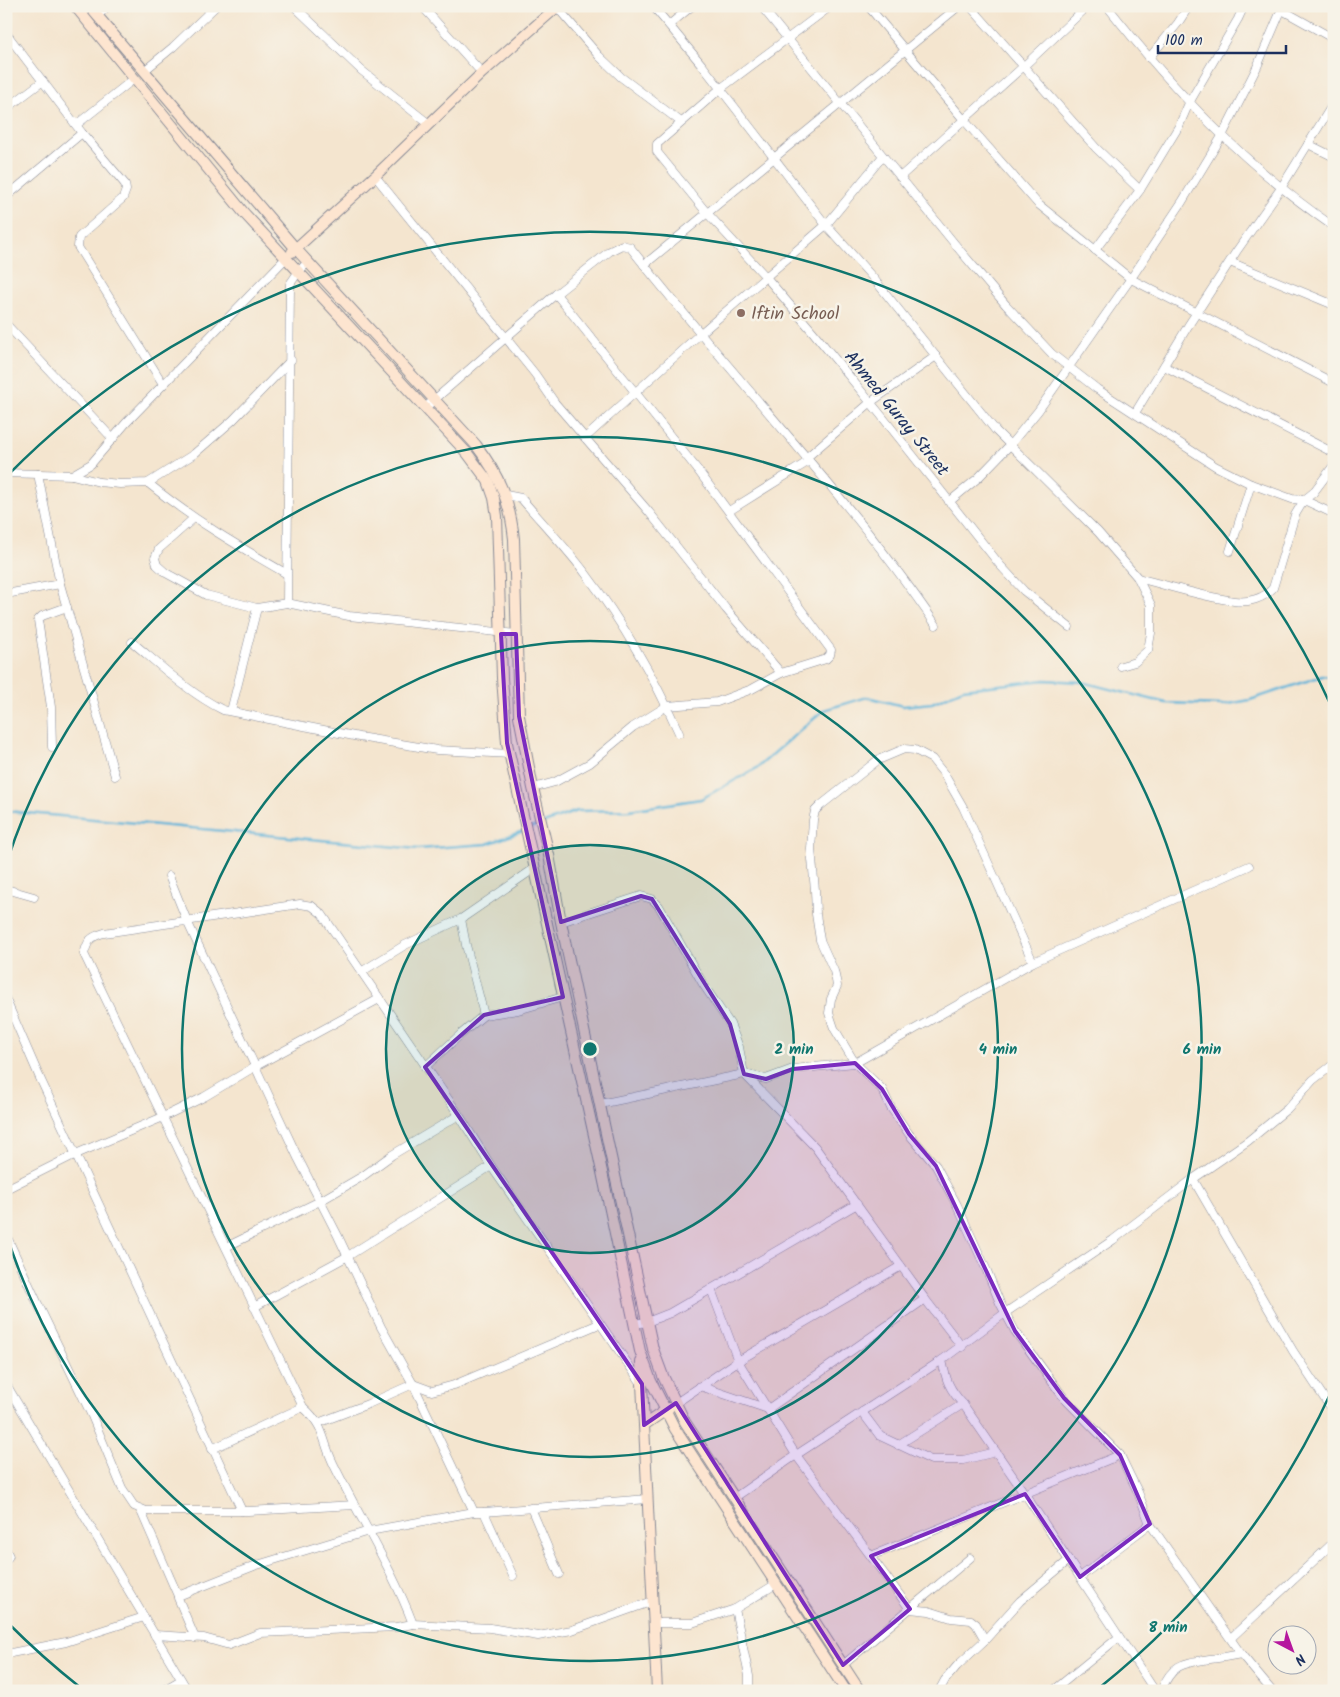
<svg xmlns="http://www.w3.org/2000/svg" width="1340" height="1697" font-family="Kalam,sans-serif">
<rect width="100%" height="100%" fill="#f7f3e8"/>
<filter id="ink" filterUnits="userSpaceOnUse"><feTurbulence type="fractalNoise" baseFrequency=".02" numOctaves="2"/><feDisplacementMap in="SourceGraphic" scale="10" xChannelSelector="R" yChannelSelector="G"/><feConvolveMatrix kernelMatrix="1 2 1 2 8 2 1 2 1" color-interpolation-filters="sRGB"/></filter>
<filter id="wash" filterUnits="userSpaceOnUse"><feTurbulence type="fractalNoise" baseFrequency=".0096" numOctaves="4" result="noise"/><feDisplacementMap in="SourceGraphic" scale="20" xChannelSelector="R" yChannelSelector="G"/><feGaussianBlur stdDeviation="1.12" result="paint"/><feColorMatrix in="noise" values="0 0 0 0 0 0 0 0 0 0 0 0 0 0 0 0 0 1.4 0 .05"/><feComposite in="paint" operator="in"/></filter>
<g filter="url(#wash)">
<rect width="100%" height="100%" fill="#f4e5cf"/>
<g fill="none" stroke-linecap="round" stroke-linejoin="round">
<g stroke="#5cb3d9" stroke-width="2.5">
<path d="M6,811L418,849L487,844L523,831"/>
<path d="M544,823L577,811L629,810L701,799L757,768L824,710L867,697L903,706L932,703L963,689L1045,680L1082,682L1166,703L1223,705L1250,700L1322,676L1334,677"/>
<path d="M528,829L539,825"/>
</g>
</g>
</g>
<g filter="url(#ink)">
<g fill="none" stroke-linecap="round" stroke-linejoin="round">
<g stroke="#888a96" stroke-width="9">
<g id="street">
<path d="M294,6L361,70L429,124"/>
<path d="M422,6L482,73"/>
<path d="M556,6L599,56L621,77L681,122"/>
<path d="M653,6L702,65L826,225L874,279L996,431L1098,532L1138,578L1151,605V633L1148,650L1135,662L1121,666"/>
<path d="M761,6L958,248L1006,305L1052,354L1097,389L1215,466L1251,484L1292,499L1304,500L1334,514"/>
<path d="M831,6L720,89L657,144V152L707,213L766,277L813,332L880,414L1000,565L1024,591L1069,627"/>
<path d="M868,6L964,120L1038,204L1088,244L1131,279L1334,383"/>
<path d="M970,6L1096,148L1140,190"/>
<path d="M1107,6C1175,92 1243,164 1334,227"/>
<path d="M1282,10L1334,39"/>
<path d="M97,16L108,6"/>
<path d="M669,25L692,6"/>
<path d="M6,33L82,133L125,184L126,190L123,198L79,237L78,247L163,384"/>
<path d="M1149,58L1178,23L1189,6"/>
<path d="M144,71L173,47L216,6"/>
<path d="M6,109L43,81"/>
<path d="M76,125L135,78"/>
<path d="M1308,144L1334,157"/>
<path d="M375,176L535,374L555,403L649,512L726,609L781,673"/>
<path d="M900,177L1025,65L1088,6"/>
<path d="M6,197L82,133"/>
<path d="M1095,250L1140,190L1179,126L1189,103L1238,19L1244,6"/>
<path d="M1230,262L1334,305"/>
<path d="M644,265L959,6"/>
<path d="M6,324L113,439"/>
<path d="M1164,366L1334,453"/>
<path d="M426,407L556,294L610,251L622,245L630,247C730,375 845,491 936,625"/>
<path d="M1135,413L1188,326L1236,252L1281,188L1334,102"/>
<path d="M585,438L701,333L826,225L883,156"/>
<path d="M806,458L871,402L936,356"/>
<path d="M6,473L72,475L91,464L126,423L286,258"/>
<path d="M38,474L60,584L115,776"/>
<path d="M72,475L99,482L120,484L148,483L194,454L233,420L291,360"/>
<path d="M148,483C192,519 238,546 287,574"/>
<path d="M506,495L521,498C542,523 566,547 586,574C623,623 654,677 679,733"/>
<path d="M949,502L978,478L1010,445L1038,411L1134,274L1182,202L1222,136L1257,67L1283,6"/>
<path d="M729,511L809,461"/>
<path d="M194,518L159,549L155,558L157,565L166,573L206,595L257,608L287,603L349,616L516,634"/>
<path d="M1230,551L1251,484"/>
<path d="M1138,578C1169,586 1203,597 1234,601C1247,603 1264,599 1273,588L1295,515L1304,500L1313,493L1334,465"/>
<path d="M6,594L60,584"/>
<path d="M287,603L290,284L299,271L308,262"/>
<path d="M132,642C161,666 189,693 223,710L359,737L437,750L510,754"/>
<path d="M231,711L257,608"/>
<path d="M52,747L51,707L38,620L42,616L67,607"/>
<path d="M533,788L555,782L590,763L633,727L667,706L717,702L752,689L781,673L826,659L830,655L831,650L697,469L556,294"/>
<path d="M169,876L187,921L298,1158L338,1236L381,1327L413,1384L474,1512"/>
<path d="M6,889L34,897"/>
<path d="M561,922L641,896L652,899L659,906L703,984L730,1024L739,1047L744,1074L815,1147L925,1299L962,1347"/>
<path d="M1033,962L963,807L944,774L932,759L915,750L904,749L878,760L820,806L815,811L813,820L811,849L815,890L816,914L820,940L834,971L836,980L837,986L831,999L829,1013L834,1028L855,1063L882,1089L891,1108L909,1134L936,1166L957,1205L987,1271L1000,1303L1015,1331L1064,1398L1120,1455L1138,1492L1150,1524L1241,1654L1272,1691"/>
<path d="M361,972L405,945L461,919L535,868"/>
<path d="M6,1000L39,1076L242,1511"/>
<path d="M484,1015L518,1010L563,997"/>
<path d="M425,1067L461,1034L484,1015L466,945L461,919"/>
<path d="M600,1104L744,1074L766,1079L793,1069L855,1063L1033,962L1249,866"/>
<path d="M1193,1179L1293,1351L1334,1413"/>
<path d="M6,1189L76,1154L163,1117L204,1097L256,1066L379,999"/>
<path d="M6,1235L37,1302L92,1416L122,1488L134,1506L146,1511H248L355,1505"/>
<path d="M226,1247L320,1201L363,1176L392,1155L459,1115"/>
<path d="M711,1289L738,1361L796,1455L910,1609L929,1611L951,1618L971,1620L976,1624L985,1640"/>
<path d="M254,1307L348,1256L491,1166"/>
<path d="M634,1324L647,1322L670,1313L857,1204"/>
<path d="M942,1360C946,1380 949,1389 963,1404L1025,1494L1155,1691"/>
<path d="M6,1384L188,1691"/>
<path d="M700,1386L768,1409L925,1299"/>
<path d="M676,1403L738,1361L901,1266"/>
<path d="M862,1412L880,1436L931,1460H963L996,1452"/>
<path d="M318,1423L368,1404L413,1384L432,1391L454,1385L599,1324"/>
<path d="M898,1445L963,1404"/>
<path d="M212,1449L303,1407"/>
<path d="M734,1498L796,1455L942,1360L1005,1313L1113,1240L1193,1179L1248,1141L1287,1109L1313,1080L1334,1064"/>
<path d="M531,1508L559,1574"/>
<path d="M140,1509L178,1596V1598L195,1638"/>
<path d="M484,1512L513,1576"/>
<path d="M6,1550L9,1556L6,1560"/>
<path d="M871,1556L1120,1455"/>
<path d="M1080,1577L1150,1524"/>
<path d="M178,1596L254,1566L369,1531L474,1512H484L648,1499"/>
<path d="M735,1609L749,1676V1691"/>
<path d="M654,1623H692L735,1609L776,1584"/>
<path d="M413,1624L490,1628L538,1636L572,1630L653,1601"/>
<path d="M155,1635L204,1638L229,1645L260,1633L396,1627L413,1624C392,1568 359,1517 333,1463C322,1440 325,1426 303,1407L84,954C88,940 90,937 104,933L300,904L312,906L322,914L459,1115L491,1166L642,1384"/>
<path d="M1231,1638L1334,1542"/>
<path d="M6,1654L66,1642L144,1617"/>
<path d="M843,1665L970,1558"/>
<path d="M162,1691L181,1680"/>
<path d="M939,1691L945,1680L957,1666L985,1640L1020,1601L1069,1560"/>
<path d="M1053,1691L1119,1637"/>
<path d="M1161,1691C1172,1663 1184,1663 1210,1659C1221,1658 1231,1656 1241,1654"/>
</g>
</g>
<g stroke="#888a96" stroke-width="12">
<g id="secondary">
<path d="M75,6L244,213L467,453L488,481L494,498L497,516L502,678L507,743L599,1158L640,1351L651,1381L675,1429L846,1691"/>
<path d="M89,6L296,249L476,445C499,475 510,501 514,539L519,716L533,788L549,855L561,922L611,1157L653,1349L663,1376L685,1422L860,1691"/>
<path d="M292,252L375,176L482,73L558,6"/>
<path d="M641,1362L644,1425"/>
<path d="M657,1691L644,1425L669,1408"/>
</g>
</g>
<use href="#street" stroke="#fff" stroke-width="8"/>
<use href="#secondary" stroke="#fde5d0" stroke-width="10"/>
</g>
</g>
<path fill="#7b2cbf" fill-opacity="0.2" stroke="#7b2cbf" stroke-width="4" stroke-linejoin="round" d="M501,634H516L519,716L561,922L641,896L652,899L730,1024L744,1074L766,1079L793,1069L855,1063L882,1089L909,1134L936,1166L1015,1331L1064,1398L1120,1455L1150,1524L1080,1577L1025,1494L871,1556L910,1609L843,1665L676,1403L644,1425L642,1384L425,1067L484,1015L563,997L507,743Z"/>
<circle cx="590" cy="1049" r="204" fill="#0f766e" fill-opacity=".12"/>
<g fill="none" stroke="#0f766e" stroke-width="2.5">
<circle cx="590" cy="1049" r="204"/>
<circle cx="590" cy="1049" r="408"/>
<path d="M6 865A612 612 0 1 1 6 1233"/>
<path d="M1333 1388A817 817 0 0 1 1099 1688M81 1688A817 817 0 0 1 7 1622M7 476A817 817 0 0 1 1333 710"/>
</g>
<circle fill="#8d6e63" stroke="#f7f3e8" stroke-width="2" cx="741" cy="313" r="5"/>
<g text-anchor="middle" stroke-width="5" stroke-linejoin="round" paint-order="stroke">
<g font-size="18" fill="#785e54" stroke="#f7f3e8" text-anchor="start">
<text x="751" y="319">Iftin School</text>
</g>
<g font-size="18" fill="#1b2f5e" stroke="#f7f3e8">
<text transform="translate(897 413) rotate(51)" y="6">Ahmed Guray Street</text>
</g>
</g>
<circle cx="590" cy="1049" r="8" fill="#0f766e" stroke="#f7f3e8" stroke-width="2.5"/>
<g font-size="15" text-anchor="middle" font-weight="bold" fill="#0f766e" stroke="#f7f3e8" stroke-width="5" stroke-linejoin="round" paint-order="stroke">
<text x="794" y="1054">2 min</text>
<text x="998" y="1054">4 min</text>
<text x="1202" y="1054">6 min</text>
<text x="1168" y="1632">8 min</text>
</g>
<rect width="1340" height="1697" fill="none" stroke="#f7f3e8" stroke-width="25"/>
<g transform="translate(1292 1650) rotate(139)"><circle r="24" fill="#f7f3e8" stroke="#9fa5b1"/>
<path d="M0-4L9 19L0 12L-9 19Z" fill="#b5179e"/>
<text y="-8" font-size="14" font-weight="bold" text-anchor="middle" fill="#1b2f5e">N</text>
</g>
<path d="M1158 45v8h128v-8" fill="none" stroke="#1b2f5e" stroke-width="2.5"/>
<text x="1165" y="45" font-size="15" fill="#1b2f5e" stroke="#f7f3e8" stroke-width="4" paint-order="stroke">100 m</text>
</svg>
